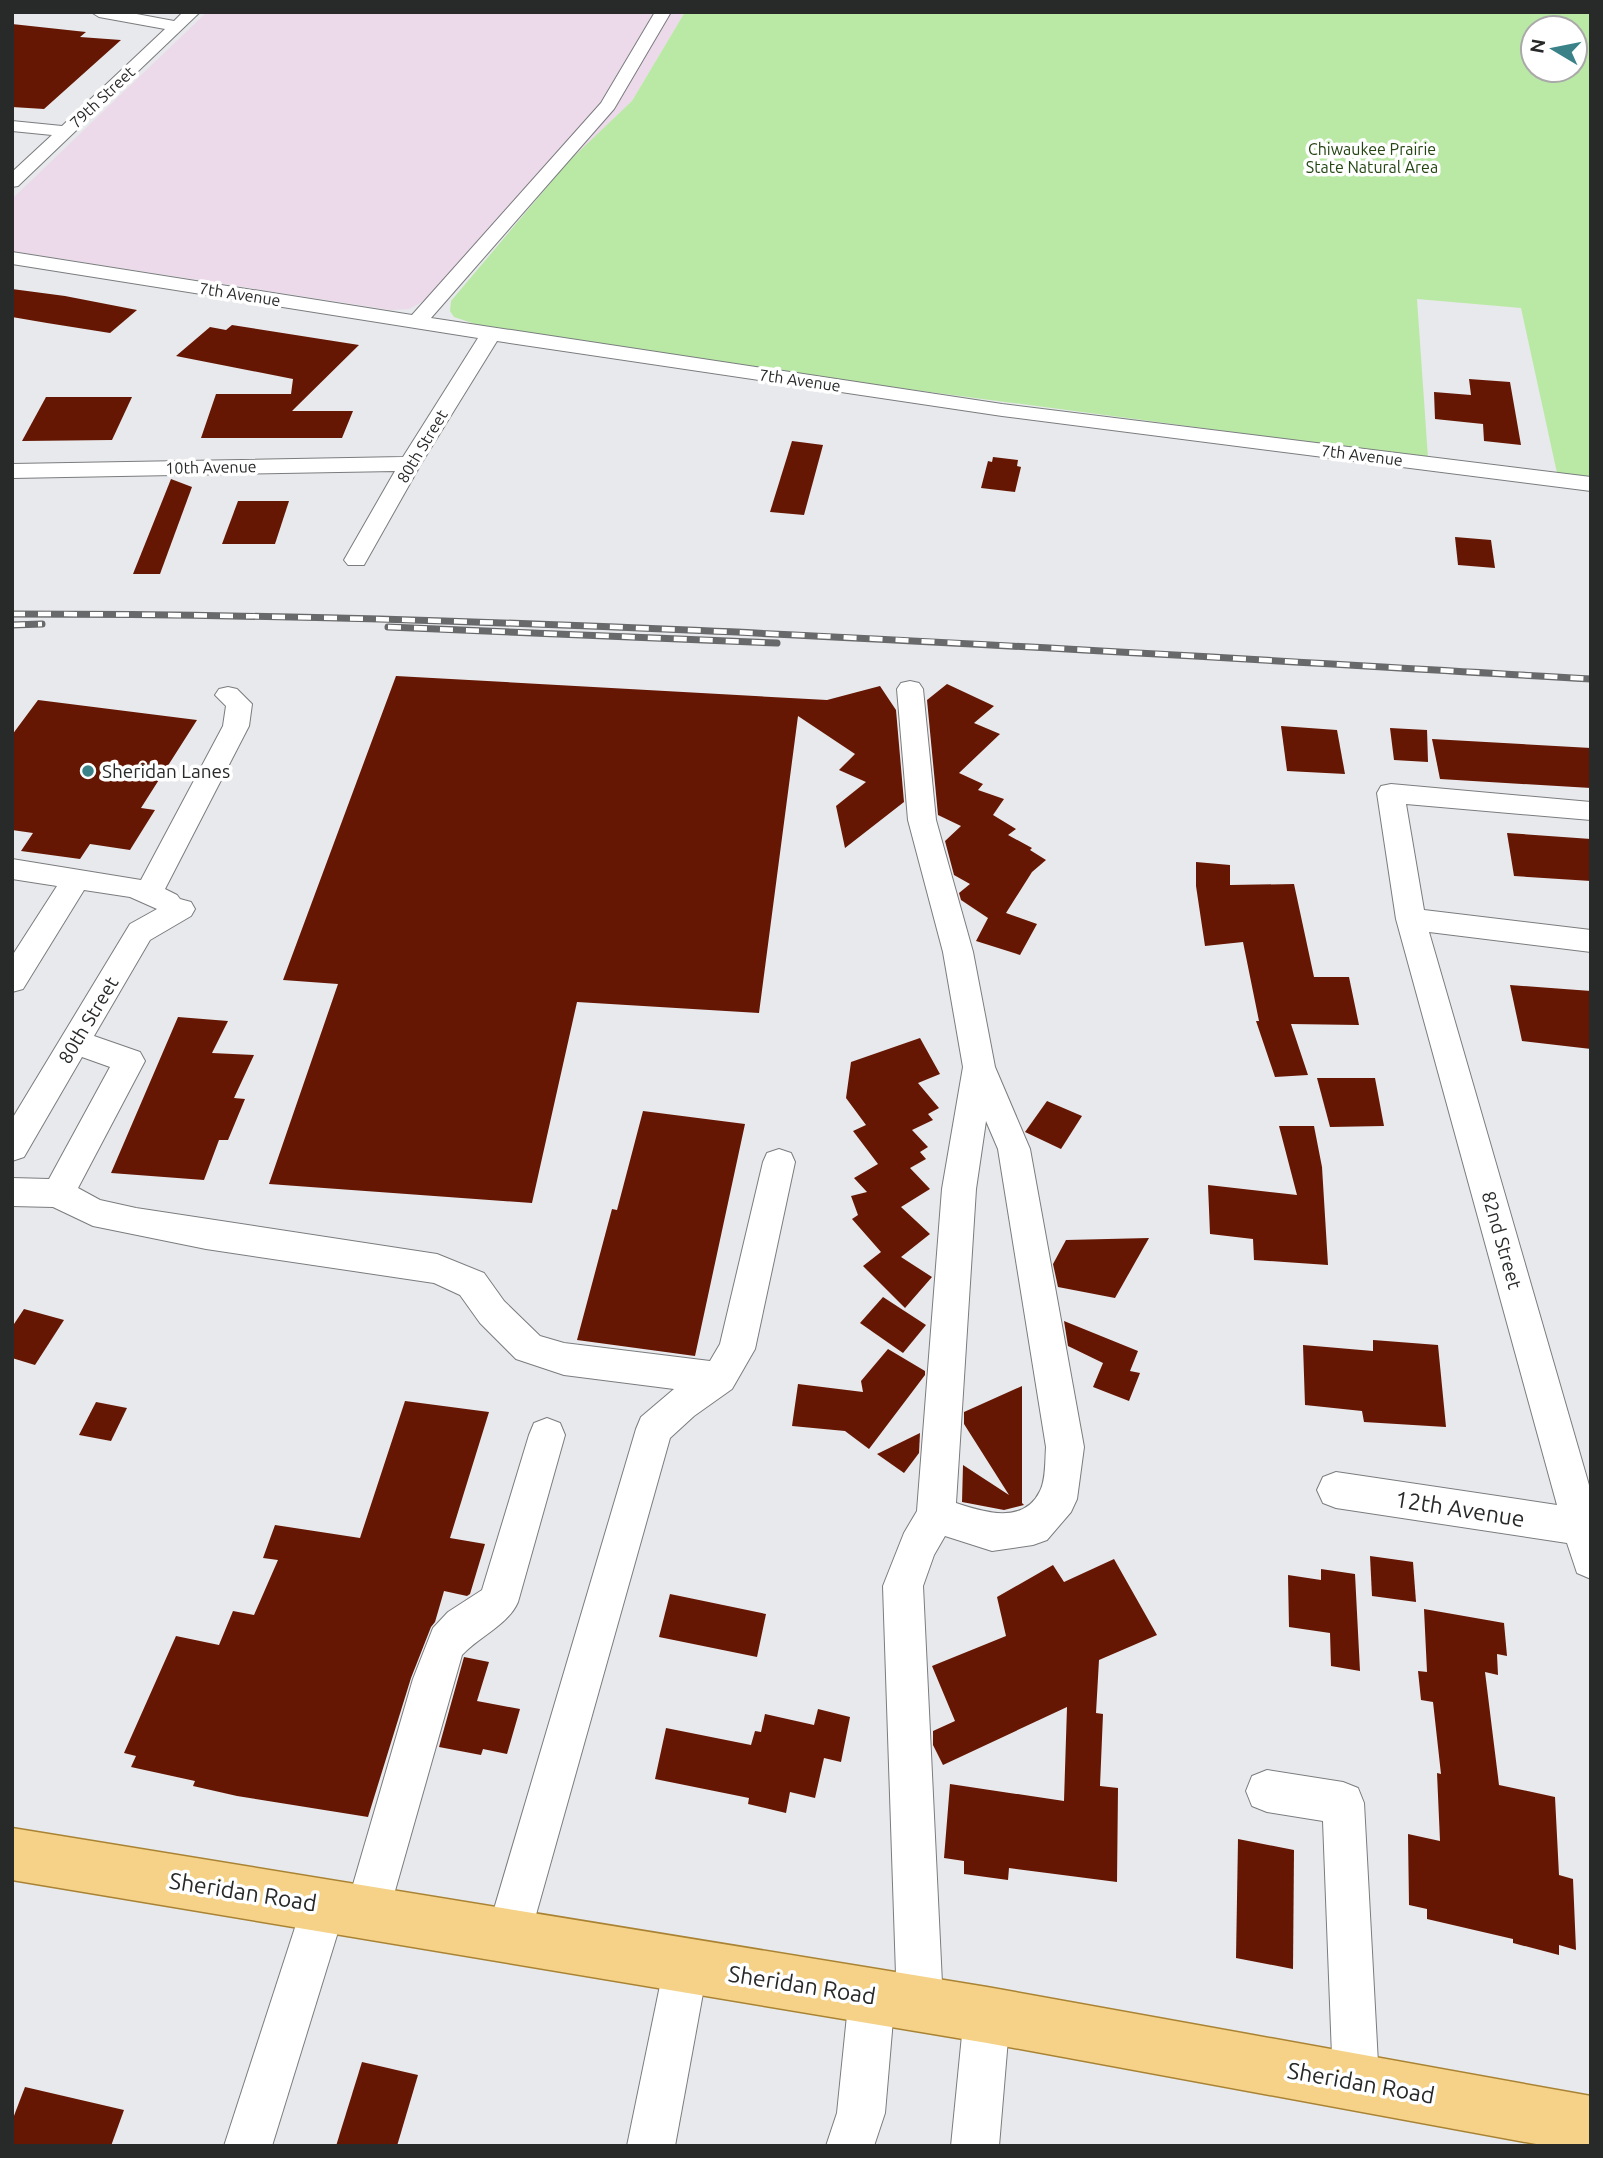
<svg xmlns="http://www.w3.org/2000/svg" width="1603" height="2158" font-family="Ubuntu,sans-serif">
<rect width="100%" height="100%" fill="#e8e9ec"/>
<path fill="#ecd9e9" d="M207,12H685L632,101L427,299L409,309L391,310L12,251V199Z"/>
<path fill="#bae9a6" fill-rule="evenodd" d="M685,12H1591V477L1557,473L1521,308L1417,299L1428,458L787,373L475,324L454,317L450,311L451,301L569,161L632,101ZM1533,28H1575V70H1533Z"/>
<g fill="#661703">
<path d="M12,24L86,32L80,37L121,40L44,109L12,107Z"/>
<path d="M12,289L65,296L137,310L110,333L47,323L12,317Z"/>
<path d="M232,325L359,345L292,411H353L342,438H201L216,394H291L293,379L176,356L210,327L226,330Z"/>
<path d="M1469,379L1510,382L1521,445L1484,441L1483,424L1435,419L1434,392L1471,395Z"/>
<path d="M46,397H132L112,440L22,441Z"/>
<path d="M792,441L823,445L804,515L770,512Z"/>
<path d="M993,457L1018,460L1017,466L1021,467L1015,492L981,488L988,461L992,462Z"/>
<path d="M171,479L192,487L160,574H133Z"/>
<path d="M238,501H289L275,544H222Z"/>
<path d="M1455,537L1491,540L1495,568L1458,565Z"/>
<path d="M396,676L827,700L880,686L896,710L904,802L845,848L836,806L866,782L839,770L855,754L798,716L759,1013L577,1002L532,1203L269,1184L338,984L283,980Z"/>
<path d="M947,684L994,706L974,723L1000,734L959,773L983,784L978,790L1004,799L993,815L1016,829L1008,835L1032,848L1030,850L1046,860L1032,872L1006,913L1037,924L1020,955L976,941L988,918L961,900L959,893L970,884L954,875L945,841L961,826L938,815L927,700Z"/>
<path d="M38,700L197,720L141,808L155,810L130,850L90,844L80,859L21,851L33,833L12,830V735Z"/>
<path d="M1281,726L1337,730L1345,774L1287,771Z"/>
<path d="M1390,728L1427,730L1428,762L1394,760Z"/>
<path d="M1432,739L1591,748V788L1440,779Z"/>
<path d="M1507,833L1591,839V881L1514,876Z"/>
<path d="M1196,862L1230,865V885L1294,884L1314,977H1349L1359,1025L1291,1024L1308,1075L1275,1077L1256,1021H1259L1243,942L1205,946L1196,886Z"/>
<path d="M1510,985L1591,991V1049L1522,1041Z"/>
<path d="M178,1017L228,1021L212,1053L254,1055L234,1098L245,1099L228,1140H219L204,1180L111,1173Z"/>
<path d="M920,1038L940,1074L918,1083L939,1108L928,1114L933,1120L912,1130L928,1147L920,1152L926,1159L910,1168L930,1189L901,1207L930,1234L901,1257L932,1277L905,1308L863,1266L881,1252L852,1219L858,1215L851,1196L867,1192L854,1178L878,1164L853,1131L866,1125L846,1098L851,1062Z"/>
<path d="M1317,1078H1375L1384,1126L1330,1127Z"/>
<path d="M1047,1101L1082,1116L1061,1149L1025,1132Z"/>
<path d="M643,1111L745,1124L695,1356L577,1340L612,1209L617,1210Z"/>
<path d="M1279,1126H1314L1322,1167L1328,1265L1254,1260L1253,1239L1210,1234L1208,1185L1297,1195Z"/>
<path d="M1149,1238L1115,1298L1058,1287L1053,1264L1066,1240Z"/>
<path d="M883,1297L926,1325L903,1353L860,1323Z"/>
<path d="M24,1309L64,1320L35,1365L12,1358V1327Z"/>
<path d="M1064,1321L1138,1351L1130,1371L1140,1373L1129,1401L1093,1387L1103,1363L1068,1346Z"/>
<path d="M1373,1340L1438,1345L1446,1427L1364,1422L1362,1411L1305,1405L1303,1345L1373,1351Z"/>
<path d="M888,1349L925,1371V1375L869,1449L845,1431L792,1426L798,1384L863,1392L861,1381Z"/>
<path d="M1022,1386V1503L1024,1505L1004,1510L962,1502L963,1465L1009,1495L964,1424V1412Z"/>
<path d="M405,1401L489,1412L450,1538L485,1544L470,1594L467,1596L444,1591L435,1622L431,1627L411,1678L368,1817L237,1796L193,1786L195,1781L131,1767L136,1756L124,1753L176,1636L219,1645L233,1611L254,1615L278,1560L263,1558L275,1525L360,1538Z"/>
<path d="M96,1402L127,1408L111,1441L79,1435Z"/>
<path d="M920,1433L919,1453L904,1473L877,1454Z"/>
<path d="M1370,1556L1413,1562L1416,1602L1372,1596Z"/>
<path d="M1114,1559L1157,1635L1099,1660L1096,1713L1103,1714L1100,1786L1118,1788L1117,1882L1009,1868L1008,1880L964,1874V1861L944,1858L950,1784L1064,1801L1067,1707L943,1765L933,1745V1731L955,1721L932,1666L1006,1636L997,1597L1053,1565L1064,1582Z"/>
<path d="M1321,1569L1355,1574L1360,1671L1331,1666L1330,1633L1289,1627L1288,1575L1321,1580Z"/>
<path d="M670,1594L766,1614L757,1657L659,1637Z"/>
<path d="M1424,1609L1504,1623L1507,1656L1497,1654L1498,1675L1485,1672L1499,1785L1555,1797L1559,1875L1573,1879L1576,1950L1559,1945V1955L1513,1943V1939L1427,1919V1909L1409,1905L1408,1834L1440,1841L1437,1773L1441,1774L1433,1702L1421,1700L1418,1671L1427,1672Z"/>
<path d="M464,1657L489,1662L477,1701L520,1709L507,1754L483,1749L481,1755L439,1747Z"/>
<path d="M818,1709L850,1717L841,1762L824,1758L815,1798L790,1792L786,1813L748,1804L749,1798L655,1779L666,1728L751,1745L755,1731L761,1732L765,1714L814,1725Z"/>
<path d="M1238,1839L1294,1850L1293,1969L1236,1958Z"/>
<path d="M362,2062L418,2075L397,2146H336Z"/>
<path d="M25,2087L124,2110L111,2146H12V2121Z"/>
</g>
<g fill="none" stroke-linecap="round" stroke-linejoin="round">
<g stroke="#7a7c7e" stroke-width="2">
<g id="minor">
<path d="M91,12H126L174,21L183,12H200L18,186L12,187V172L52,135L12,131V121L62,126L165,29L99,17Z"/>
<path d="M655,12H671L614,109L431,318L1002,404L1591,477V491L1002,416L497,341L421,464L364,565H348L344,560L395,471L12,478V464L403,457L478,338L12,264V252L412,315L601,103Z"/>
<path d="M910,681L919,683L923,689L936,820L973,952L995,1067L1030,1149L1084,1447L1077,1499L1071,1512L1047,1540L1033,1545L992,1551L945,1536L934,1555L923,1586L943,2004L936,2020L920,2027L904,2020L897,2004L883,1586L904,1533L917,1511L942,1189L963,1067L943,952L908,820L897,689L901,683ZM986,1121L998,1149L1046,1447C1045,1460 1046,1480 1040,1491C1024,1525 983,1512 956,1503L976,1189Z"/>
<path d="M228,687L237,689L252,704L249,726L165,889L177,895L180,899L191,902L195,909L191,916L150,940L94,1036L140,1052L145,1061L78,1188L100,1200L136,1208L437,1254L484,1273L504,1301L540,1336L564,1343L710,1361L720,1344L763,1162L767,1153L779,1149L791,1153L795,1162L755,1349L732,1389L694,1416L670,1438L530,1936L524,1952L508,1958L492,1952L486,1936L636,1429L641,1417L674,1389L564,1375L516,1359L480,1323L460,1295L434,1283L206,1249L93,1226L53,1207L12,1206V1178L49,1179L110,1067L82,1057L24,1157L12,1161V1119L130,924L157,909L130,897L84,890L23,989L12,992V956L57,886L12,879V859L141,880L223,726L226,706L215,695L219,689Z"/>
<path d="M1391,784L1591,802V820L1406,804L1424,910L1591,930V952L1429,932L1591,1492V1579L1577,1573L1567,1543L1336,1508L1323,1503L1317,1490L1323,1477L1336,1472L1557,1505L1396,919L1377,793L1381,786Z"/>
<path d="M547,1418L560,1423L565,1435L518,1602C508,1625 480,1636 462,1655L389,1912L383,1928L367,1934L351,1928L345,1912L413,1679L433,1628L448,1612L482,1590L529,1435L534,1423Z"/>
<path d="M1267,1770L1343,1782L1358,1788L1364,1803L1379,2082L1372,2098L1356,2105L1340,2098L1333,2082L1323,1821L1267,1812L1252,1806L1246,1791L1252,1776Z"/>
<path d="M324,1884L340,1890L346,1906L272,2146H224L302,1906L308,1890Z"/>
<path d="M686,1944L702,1950L708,1966L675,2146H627L664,1966L670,1950Z"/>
<path d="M872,1973L888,1980L895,1996L885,2113L874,2146H826L837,2113L849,1996L856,1980Z"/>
<path d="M987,1992L1003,1999L1010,2015L999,2146H951L964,2015L971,1999Z"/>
</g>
</g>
<g stroke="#a98333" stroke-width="3">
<path id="major" d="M12,1828L987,1987L1591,2096V2146H1547L987,2043L12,1880Z"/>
</g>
<use href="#minor" fill="#fff" fill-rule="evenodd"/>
<use href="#major" fill="#f5d288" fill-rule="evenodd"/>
<g stroke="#68696a" stroke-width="7">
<g id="rail">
<path d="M12,614C541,614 1064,649 1591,679"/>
<path d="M12,625L42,624"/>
<path d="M388,627L777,643"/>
</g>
</g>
<use href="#rail" stroke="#fff" stroke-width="4.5" stroke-dasharray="13" stroke-linecap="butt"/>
</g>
<circle fill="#3a8288" stroke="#fff" stroke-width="2.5" cx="88" cy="771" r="7"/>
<g text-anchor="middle" stroke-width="7" stroke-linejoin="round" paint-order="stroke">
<g font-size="16" fill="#282929" stroke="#fff">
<text transform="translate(102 97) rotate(-43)" y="6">79th Street</text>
<text transform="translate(240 294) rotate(9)" y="6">7th Avenue</text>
<text transform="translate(800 380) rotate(8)" y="6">7th Avenue</text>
<text transform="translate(422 446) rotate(-59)" y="6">80th Street</text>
<text transform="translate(1362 455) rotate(7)" y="6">7th Avenue</text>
<text transform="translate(211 467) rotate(-1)" y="6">10th Avenue</text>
</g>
<g font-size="16" fill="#244512" stroke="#fff">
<text x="1372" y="155">Chiwaukee Prairie<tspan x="1372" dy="18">State Natural Area</tspan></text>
</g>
<g font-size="19" fill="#282929" stroke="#fff" text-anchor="start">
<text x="102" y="778">Sheridan Lanes</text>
</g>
<g font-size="19" fill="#282929" stroke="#fff">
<text transform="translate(88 1020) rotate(-59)" y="7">80th Street</text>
<text transform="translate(1502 1240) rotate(74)" y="7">82nd Street</text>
</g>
<g font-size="23" fill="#282929" stroke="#fff">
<text transform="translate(1460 1509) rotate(9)" y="8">12th Avenue</text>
<text transform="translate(243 1892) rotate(9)" y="8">Sheridan Road</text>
<text transform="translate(802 1985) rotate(9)" y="8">Sheridan Road</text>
<text transform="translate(1361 2083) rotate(10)" y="8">Sheridan Road</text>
</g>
</g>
<rect width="1603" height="2158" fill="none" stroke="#282929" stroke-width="28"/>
<g transform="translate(1554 49) rotate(280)"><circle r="33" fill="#ffffff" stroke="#a9a9a9" stroke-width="2"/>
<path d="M0-5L12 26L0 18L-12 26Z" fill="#3a8288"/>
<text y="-10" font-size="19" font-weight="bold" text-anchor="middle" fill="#282929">N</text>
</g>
</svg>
